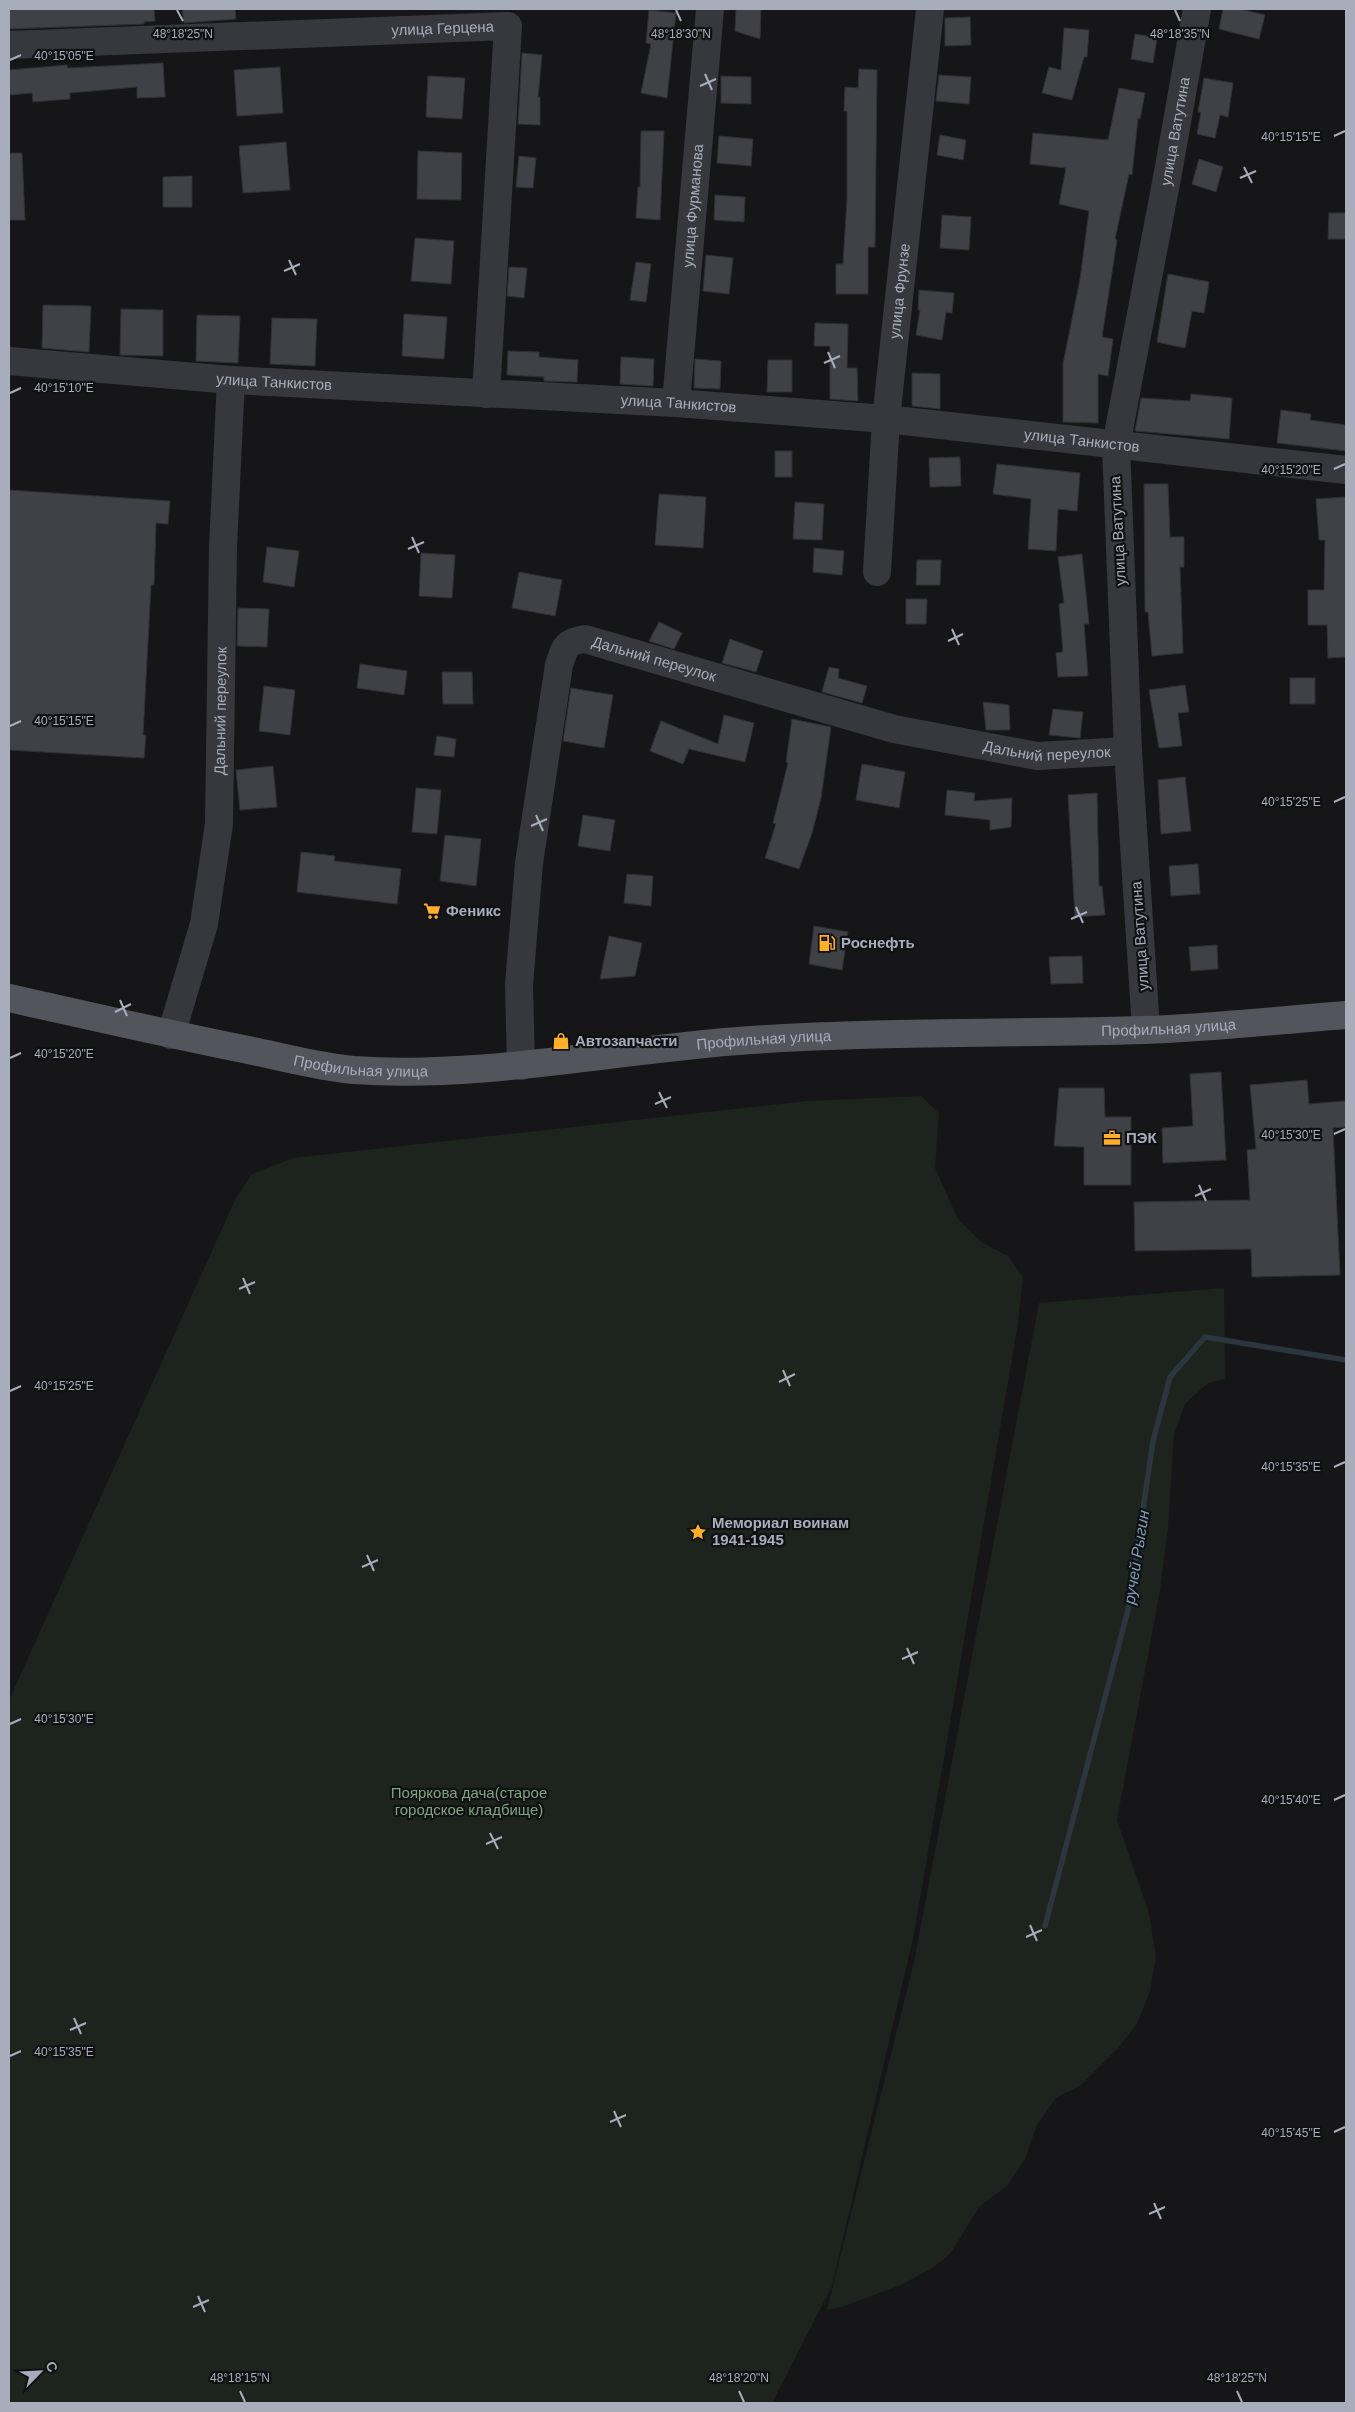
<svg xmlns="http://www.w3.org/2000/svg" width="1355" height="2412" font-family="Helvetica,sans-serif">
<rect width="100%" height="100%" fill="#161619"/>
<g fill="#1c241d">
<path d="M921,1096L939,1113L935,1168L958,1219L981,1242L1008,1256L1023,1277L1018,1323L914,1934L832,2286L772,2403H9V1700L235,1200L252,1174L293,1158L808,1101Z"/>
<path d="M1224,1288L1225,1379L1208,1383L1185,1404L1174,1434L1168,1528L1160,1591L1117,1820L1149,1913L1156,1957L1150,1991L1137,2024L1118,2048L1081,2085L1056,2098L1037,2125L1025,2159L1008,2185L980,2206L950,2254L934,2267L901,2285L842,2307L827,2310L914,1962L1039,1303Z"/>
</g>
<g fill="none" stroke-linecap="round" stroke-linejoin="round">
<path stroke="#2b363e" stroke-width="5.5" d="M1045,1926L1129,1606L1153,1441L1170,1377L1205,1337L1346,1360"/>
</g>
<g fill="#404146" stroke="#303035">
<path d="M9,9H154L155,21L144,22V24L9,29Z"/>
<path d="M182,9H235L236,19L184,23Z"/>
<path d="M736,9H761L760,39L735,31Z"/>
<path d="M1223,9H1240L1265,15L1259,39L1219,29Z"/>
<path d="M649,10L676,13L667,98L641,93L651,44L646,43Z"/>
<path d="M970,17L971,45L945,46V18Z"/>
<path d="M1064,28L1089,30L1087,57H1084L1072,100L1042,93L1049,67L1061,70Z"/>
<path d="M1135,34L1157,38L1153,63L1131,59Z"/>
<path d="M522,53L542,55L538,97H540V125L518,124Z"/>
<path d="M163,63L165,97L137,98V87L70,93V99L33,102L32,93L9,95V70L67,65L68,68Z"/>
<path d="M280,67L283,113L237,116L234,70Z"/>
<path d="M859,69L877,70L875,247H868V294H836V264H843L847,199V111H844L845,87L858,88Z"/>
<path d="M939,75L971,77L969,104L936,101Z"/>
<path d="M428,76L465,78L462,119L426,117Z"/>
<path d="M721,76L751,77V104L721,103Z"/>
<path d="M1204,78L1233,83L1228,117L1220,115L1215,138L1197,134L1201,112H1198Z"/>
<path d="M1119,88L1145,93L1140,119L1138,118L1132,175L1129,174L1115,239L1117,240L1102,337L1113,339L1108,376L1098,374V423L1063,422V364L1080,279L1089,211L1059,204L1066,168L1030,164L1033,133L1108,140Z"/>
<path d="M641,131H664L660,220L636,218L638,187H640Z"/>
<path d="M940,135L966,140L963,160L937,155Z"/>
<path d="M719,136L753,139L751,166L717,163Z"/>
<path d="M286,142L290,190L243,193L239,146Z"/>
<path d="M418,151L462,153L461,200L417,199Z"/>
<path d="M9,153H22L25,220H9Z"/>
<path d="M519,156L536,158L533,188L516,187Z"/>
<path d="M1199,159L1223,167L1216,192L1192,184Z"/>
<path d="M192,176V207H163V177Z"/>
<path d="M715,195L745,197L744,222L714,220Z"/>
<path d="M1329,213H1346V239H1328Z"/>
<path d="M942,215L971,217L969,250L940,248Z"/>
<path d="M415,238L454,241L451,284L411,281Z"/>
<path d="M706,255L733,258L729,294L703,291Z"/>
<path d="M636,262L651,264L646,302L630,300Z"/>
<path d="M509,267L527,268L524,298L507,296Z"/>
<path d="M1168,274L1209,282L1204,313L1192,311L1185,348L1157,342Z"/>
<path d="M919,290L954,293L952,313L946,312L942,340L916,335L920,310H918Z"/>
<path d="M43,305L91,306L89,352L42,348Z"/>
<path d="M121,309L163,310V356L120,355Z"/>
<path d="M404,314L447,317L444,359L402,356Z"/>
<path d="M197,315L240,316L238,363L196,361Z"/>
<path d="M272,318L317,319L315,366L270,364Z"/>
<path d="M815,323L848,324L847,368H857L858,401L830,399V346H814Z"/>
<path d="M508,351L539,352V357L578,360L577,382L544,381V377L507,375Z"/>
<path d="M621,357L654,359L653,386L620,384Z"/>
<path d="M695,359L721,361L720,389L694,388Z"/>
<path d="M768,360H792V392H767Z"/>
<path d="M912,373L940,374V409L912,406Z"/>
<path d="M1191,394L1232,398L1229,439L1135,431L1141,398L1190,401Z"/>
<path d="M1281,410L1311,414L1310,420L1346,425V451L1277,443Z"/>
<rect x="775" y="451" width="17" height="26"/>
<path d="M960,457L961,486L930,487L929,458Z"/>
<path d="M997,464L1080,473L1077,511L1058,509L1056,551L1028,549L1031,499L993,494Z"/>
<path d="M1144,484H1168L1170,537H1184V567H1180L1183,653L1152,656L1148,612H1145Z"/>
<path d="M9,490L170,501L168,524L156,523L154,585H151L143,735H146L144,758L9,750Z"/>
<path d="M659,494L706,497L703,548L655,545Z"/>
<path d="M1346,497V657L1328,658L1327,625H1308V590H1324L1325,540H1319L1316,499Z"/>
<path d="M795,502L824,504L822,540L793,539Z"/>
<path d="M267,547L299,551L294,587L263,582Z"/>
<path d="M814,548L844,551L842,575L813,572Z"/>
<path d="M421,553L455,555L452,598L419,596Z"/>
<path d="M1082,554L1089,624H1084L1088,676L1058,677L1056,653L1063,652L1059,604L1064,603L1058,557Z"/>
<path d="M917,560H941L940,585H916Z"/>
<path d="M519,572L562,580L555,616L512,608Z"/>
<path d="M906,599H927L926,624H906Z"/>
<path d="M238,608L269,609L267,647L237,646Z"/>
<path d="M659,622L682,633L674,649L649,641Z"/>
<path d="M730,639L763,651L756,672L722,663Z"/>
<path d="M360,664L407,671L404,695L357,688Z"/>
<path d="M829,667L839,669L838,678L867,686L862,703L822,692Z"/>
<path d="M442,672H472L473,704H443Z"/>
<rect x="1290" y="678" width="25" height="26"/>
<path d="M1185,685L1189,712L1178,713L1182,746L1159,748L1149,690Z"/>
<path d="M264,686L295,690L290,735L259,731Z"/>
<path d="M571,688L613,695L604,748L563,741Z"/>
<path d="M983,702L1009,705L1010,730H986Z"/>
<path d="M1053,709L1083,712L1080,738L1049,735Z"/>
<path d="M724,715L754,723L745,762L689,749L683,764L650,751L661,721L718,744Z"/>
<path d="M792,719L831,727L821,798L812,833L799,869L765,858L776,824L773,823L788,763L786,762Z"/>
<path d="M437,736L456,739L454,757L434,755Z"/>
<path d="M862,764L905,772L899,808L856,800Z"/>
<path d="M273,766L277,807L240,810L236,770Z"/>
<path d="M1185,777L1191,831L1161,834L1158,780Z"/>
<path d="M416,788L441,790L437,834L412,832Z"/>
<path d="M947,790L975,793L974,801L1012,798L1011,827L990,830V820L945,815Z"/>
<path d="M1097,793L1099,886H1102L1105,915L1075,917L1068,795Z"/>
<path d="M583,815L615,820L610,851L578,846Z"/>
<path d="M445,835L481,839L476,886L440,881Z"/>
<path d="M301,852L335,856L334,861L401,869L397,904L297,892Z"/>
<path d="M1198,864L1200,894L1171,896L1169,866Z"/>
<path d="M627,874L653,876L651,906L624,903Z"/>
<path d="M814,926L848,932L842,970L809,964Z"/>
<path d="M609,936L642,943L635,976L600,979Z"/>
<path d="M1217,945L1218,969L1191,971L1189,947Z"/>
<path d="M1082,956L1083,983L1051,984L1049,957Z"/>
<path d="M1221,1072L1226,1160L1163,1163L1162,1128L1193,1126L1190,1074Z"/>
<path d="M1307,1080L1309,1104L1346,1101V1127L1333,1128L1340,1275L1252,1277L1251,1249L1135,1251L1134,1202L1250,1200L1247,1150L1256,1149L1250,1085Z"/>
<path d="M1059,1088H1104L1105,1117H1131V1185H1084V1147L1054,1146Z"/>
</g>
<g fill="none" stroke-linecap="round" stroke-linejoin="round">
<g stroke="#37383e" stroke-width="28">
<path id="s1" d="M9,45L508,26L486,394"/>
<path id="s2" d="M9,361L231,380L676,403L886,419L1346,470"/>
<path id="s3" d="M676,403L710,9"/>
<path id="s4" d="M877,572L886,419L930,9"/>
<path id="s5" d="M1146,1030L1128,751L1116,445L1167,178L1197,9"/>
<path id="s6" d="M171,1035L204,924L219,824L223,547L231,380"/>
<path id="s7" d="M521,1066L519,985L529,863L559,665C565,647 565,642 585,639L894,729L1037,756L1128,751"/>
</g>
<path stroke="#53555d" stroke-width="28" id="s8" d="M9,998C90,1016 172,1035 253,1051C286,1058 320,1067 353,1070C487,1079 618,1049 751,1040C882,1031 1013,1034 1144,1030C1211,1028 1279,1020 1346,1015"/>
</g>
<path fill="none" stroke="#a7adba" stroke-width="2" d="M177,10L183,21M676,10L681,21M1175,10L1180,21M10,60L21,55M705,74L712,90M700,86L716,79M1334,136L1345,131M1244,167L1252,183M1240,178L1256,171M289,260L296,275M284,271L300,264M828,352L835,368M824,363L840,356M10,393L21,388M1334,469L1345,464M412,537L419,553M408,549L424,542M952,629L959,645M948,641L963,634M10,726L21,721M1334,802L1345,797M536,815L543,831M531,826L547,819M1076,907L1083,923M1071,919L1087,912M120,1000L127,1016M115,1012L131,1004M10,1058L21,1053M659,1092L667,1108M655,1104L671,1097M1334,1134L1345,1129M1199,1185L1206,1201M1195,1196L1211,1189M243,1278L250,1294M239,1289L255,1282M783,1370L790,1386M779,1382L795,1374M10,1391L21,1386M1334,1467L1345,1462M367,1555L374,1571M362,1567L378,1560M907,1648L914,1664M902,1659L918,1652M10,1724L21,1719M1334,1800L1345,1795M490,1833L498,1849M486,1844L502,1837M1030,1925L1037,1941M1026,1937L1042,1930M74,2018L81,2034M70,2030L86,2023M10,2056L21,2051M614,2111L621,2127M610,2122L626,2115M1334,2132L1345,2127M1154,2203L1161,2219M1149,2214L1165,2207M198,2296L205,2312M193,2307L209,2300M240,2391L245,2402M739,2391L744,2402M1237,2391L1242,2402"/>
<defs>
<g id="supermarket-bare" transform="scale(1.35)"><path d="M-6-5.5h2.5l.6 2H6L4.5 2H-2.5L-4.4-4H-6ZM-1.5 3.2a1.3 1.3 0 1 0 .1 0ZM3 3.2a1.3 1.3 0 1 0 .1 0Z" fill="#ffb028" stroke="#111114" stroke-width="2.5" paint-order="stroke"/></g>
<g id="fuel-bare" transform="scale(1.35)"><path d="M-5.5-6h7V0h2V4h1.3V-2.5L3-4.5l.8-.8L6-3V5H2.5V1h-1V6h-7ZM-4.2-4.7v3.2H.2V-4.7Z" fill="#ffb028" stroke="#111114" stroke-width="2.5" paint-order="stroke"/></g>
<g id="shop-bare" transform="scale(1.35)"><path d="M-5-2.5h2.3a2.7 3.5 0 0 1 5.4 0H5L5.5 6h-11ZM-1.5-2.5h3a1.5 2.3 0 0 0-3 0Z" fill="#ffb028" stroke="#111114" stroke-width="2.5" paint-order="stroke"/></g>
<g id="office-bare" transform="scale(1.35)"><path d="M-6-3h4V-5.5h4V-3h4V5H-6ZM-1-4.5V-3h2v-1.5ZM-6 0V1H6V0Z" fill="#ffb028" stroke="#111114" stroke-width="2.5" paint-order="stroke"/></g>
<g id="sight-bare" transform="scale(1.35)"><path d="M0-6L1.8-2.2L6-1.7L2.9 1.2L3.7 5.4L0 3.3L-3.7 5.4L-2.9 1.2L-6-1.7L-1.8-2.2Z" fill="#ffb028" stroke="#111114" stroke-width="2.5" paint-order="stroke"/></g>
</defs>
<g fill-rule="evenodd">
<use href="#supermarket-bare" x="432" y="911"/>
<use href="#fuel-bare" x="827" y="943"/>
<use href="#shop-bare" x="561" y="1041"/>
<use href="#office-bare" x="1112" y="1138"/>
<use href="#sight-bare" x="698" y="1532"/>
</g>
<g text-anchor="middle" stroke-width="4.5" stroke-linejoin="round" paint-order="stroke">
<g font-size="15" fill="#a7adba" stroke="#111114">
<text dy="5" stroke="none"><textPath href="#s1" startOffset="434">улица Герцена</textPath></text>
<text dy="5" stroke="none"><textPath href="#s5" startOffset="905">улица Ватутина</textPath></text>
<text dy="5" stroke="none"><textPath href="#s3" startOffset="198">улица Фурманова</textPath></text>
<text dy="5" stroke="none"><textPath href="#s4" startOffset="282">улица Фрунзе</textPath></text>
<text dy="5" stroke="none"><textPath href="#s2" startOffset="266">улица Танкистов</textPath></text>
<text dy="5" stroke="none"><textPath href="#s2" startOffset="671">улица Танкистов</textPath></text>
<text dy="5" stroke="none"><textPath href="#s2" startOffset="1076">улица Танкистов</textPath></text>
<text transform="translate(1118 531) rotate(-93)" y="5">улица Ватутина</text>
<text dy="5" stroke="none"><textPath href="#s7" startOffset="516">Дальний переулок</textPath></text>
<text dy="5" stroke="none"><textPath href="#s6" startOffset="330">Дальний переулок</textPath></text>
<text dy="5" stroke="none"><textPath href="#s7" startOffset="921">Дальний переулок</textPath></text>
<text transform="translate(1140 936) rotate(-94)" y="5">улица Ватутина</text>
<text dy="5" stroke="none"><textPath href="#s8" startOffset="1169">Профильная улица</textPath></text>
<text dy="5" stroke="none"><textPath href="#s8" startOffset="764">Профильная улица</textPath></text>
<text dy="5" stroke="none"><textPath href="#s8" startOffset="359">Профильная улица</textPath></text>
</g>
<g font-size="15" font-weight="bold" fill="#a7adba" stroke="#111114" text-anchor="start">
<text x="446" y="916">Феникс</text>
<text x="841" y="948">Роснефть</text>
<text x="575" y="1046">Автозапчасти</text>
<text x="1126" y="1143">ПЭК</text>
<text x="712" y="1528">Мемориал воинам<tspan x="712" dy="17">1941-1945</tspan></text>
</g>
<g font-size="15" fill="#7da67e" stroke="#111114">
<text x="469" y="1798">Пояркова дача(старое<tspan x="469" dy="17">городское кладбище)</tspan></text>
</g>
<g font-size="16" font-style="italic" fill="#7b9db8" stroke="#111114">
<text transform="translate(1136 1557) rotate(-81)" y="6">ручей Рыгин</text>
</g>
</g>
<g font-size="12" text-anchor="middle" fill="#a7adba" stroke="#111114" stroke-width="4.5" stroke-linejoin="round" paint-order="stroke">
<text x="183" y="38">48°18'25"N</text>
<text x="681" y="38">48°18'30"N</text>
<text x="1180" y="38">48°18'35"N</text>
<text x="64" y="60">40°15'05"E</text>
<text x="1291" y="141">40°15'15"E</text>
<text x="64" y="392">40°15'10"E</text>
<text x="1291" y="474">40°15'20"E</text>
<text x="64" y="725">40°15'15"E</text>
<text x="1291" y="806">40°15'25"E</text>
<text x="64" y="1058">40°15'20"E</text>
<text x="1291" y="1139">40°15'30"E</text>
<text x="64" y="1390">40°15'25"E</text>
<text x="1291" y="1471">40°15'35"E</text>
<text x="64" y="1723">40°15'30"E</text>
<text x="1291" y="1804">40°15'40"E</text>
<text x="64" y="2056">40°15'35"E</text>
<text x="1291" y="2137">40°15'45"E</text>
<text x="240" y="2382">48°18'15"N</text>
<text x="739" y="2382">48°18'20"N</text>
<text x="1237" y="2382">48°18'25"N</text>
</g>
<rect width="1355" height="2412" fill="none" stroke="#a7adba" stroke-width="20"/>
<g transform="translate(40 2372) rotate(66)" stroke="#111114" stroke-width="4" paint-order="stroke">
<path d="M0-4L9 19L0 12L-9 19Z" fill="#a7adba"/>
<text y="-8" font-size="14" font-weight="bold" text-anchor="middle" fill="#a7adba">С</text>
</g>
</svg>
